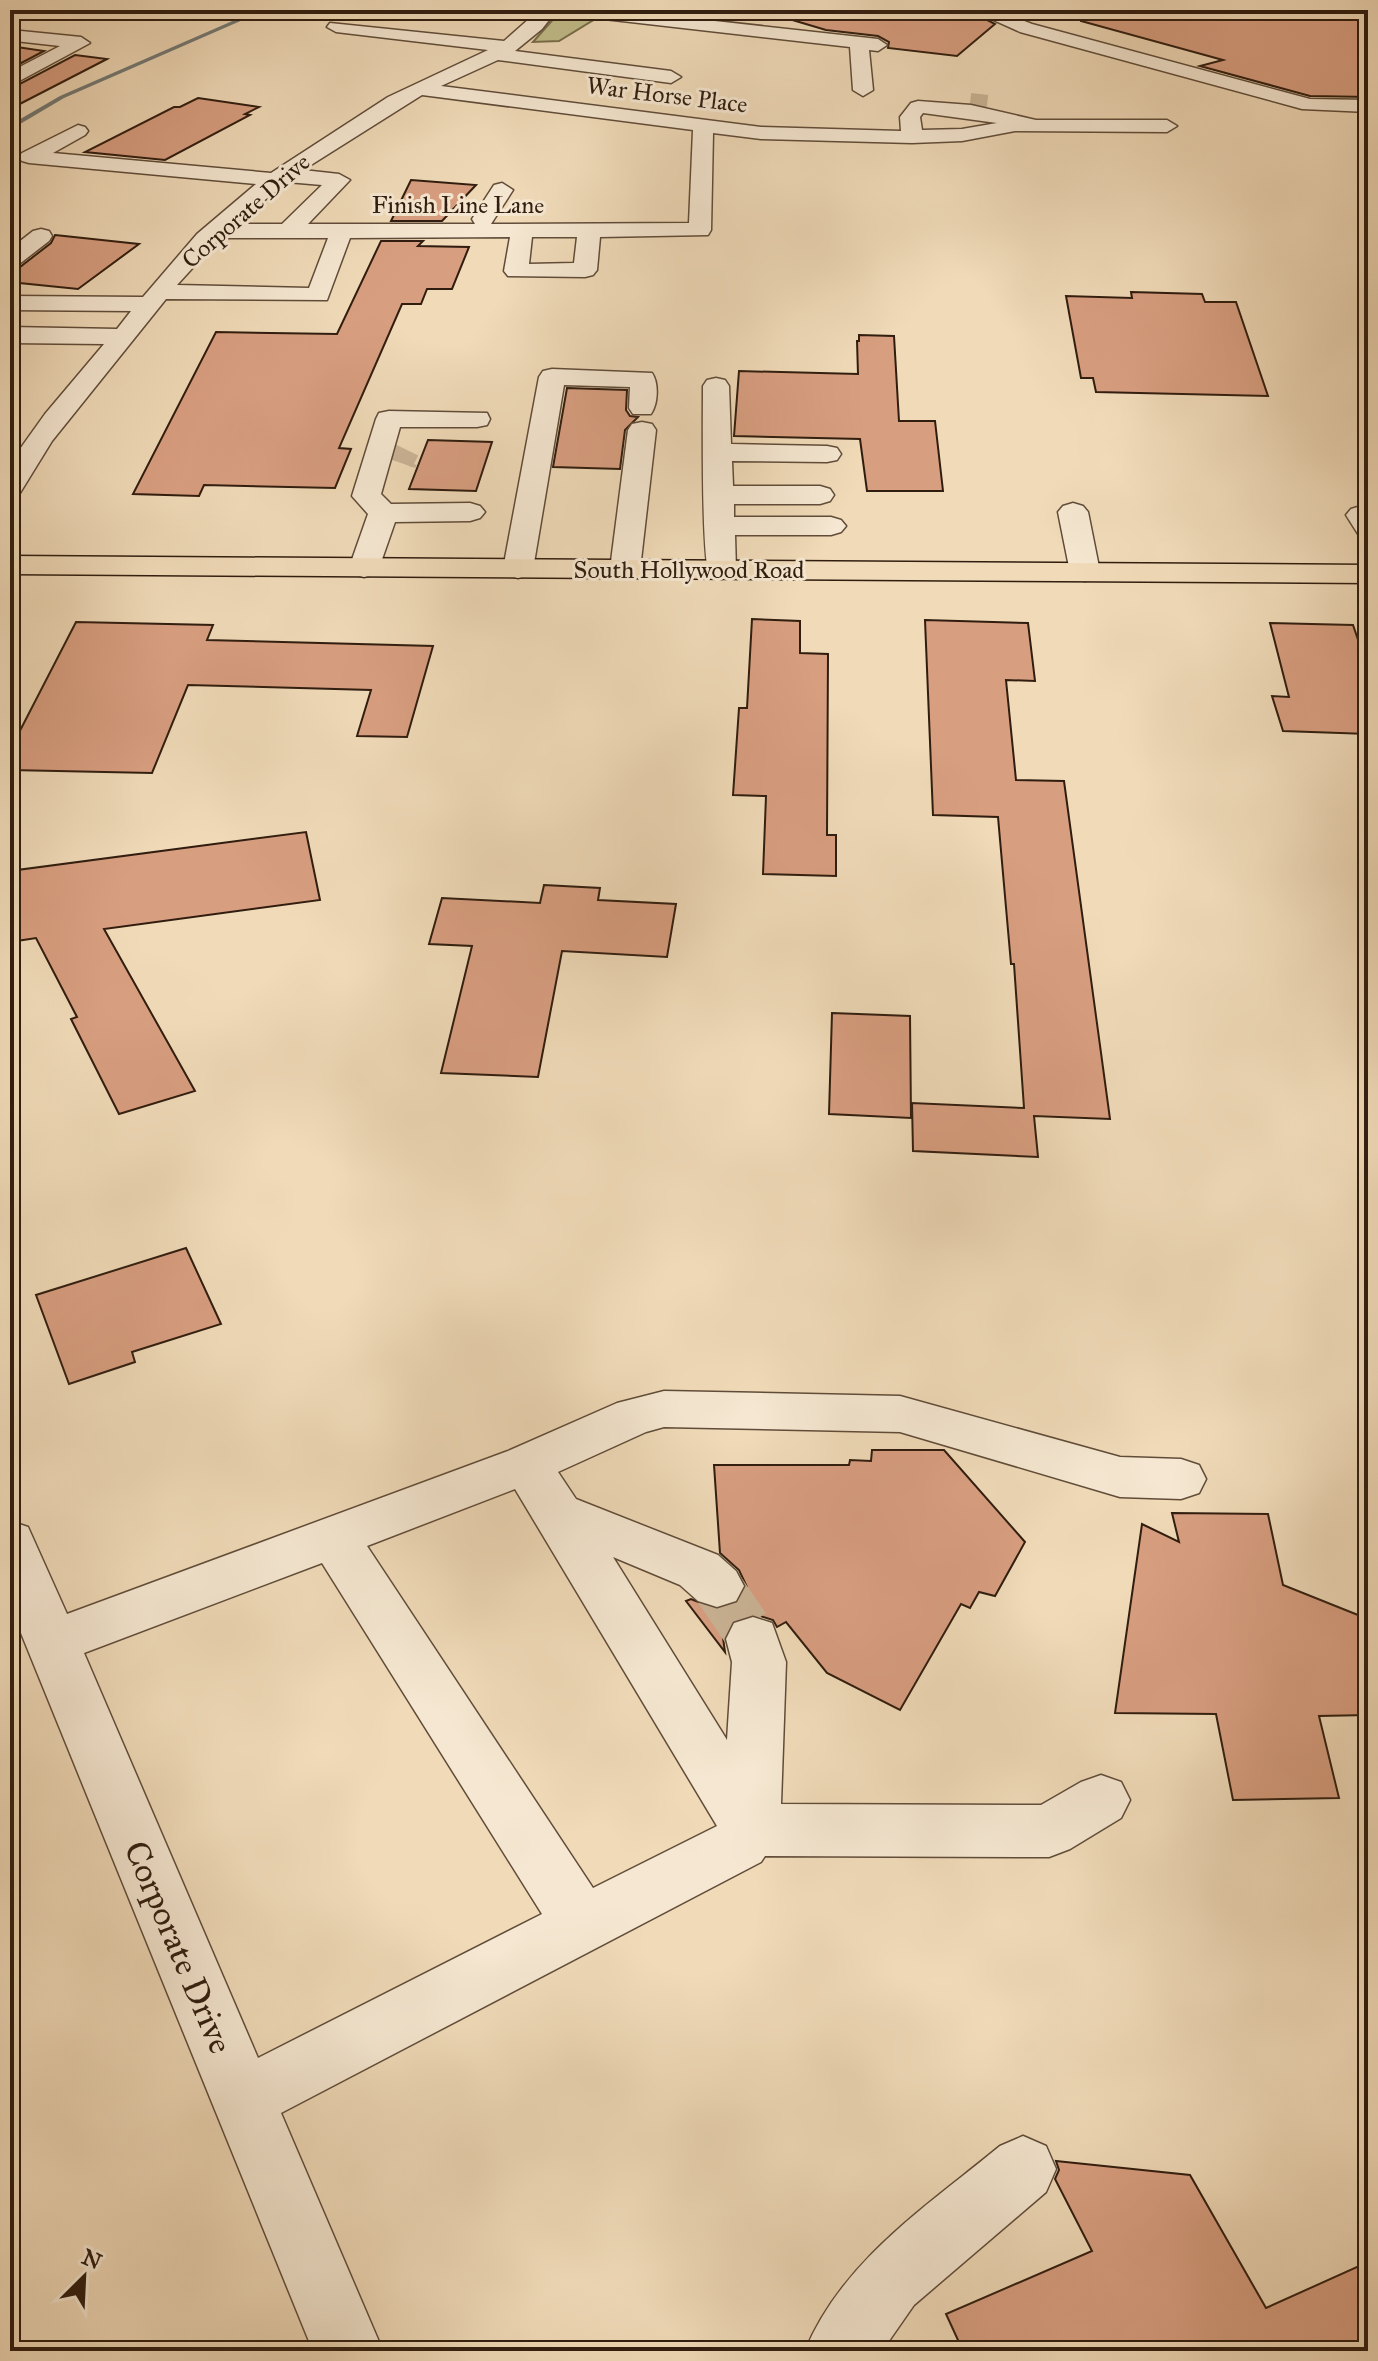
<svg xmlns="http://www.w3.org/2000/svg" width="1378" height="2361" font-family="'IM FELL Great Primer',serif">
<rect width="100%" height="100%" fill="#f0dab8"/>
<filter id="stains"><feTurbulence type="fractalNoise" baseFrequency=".0025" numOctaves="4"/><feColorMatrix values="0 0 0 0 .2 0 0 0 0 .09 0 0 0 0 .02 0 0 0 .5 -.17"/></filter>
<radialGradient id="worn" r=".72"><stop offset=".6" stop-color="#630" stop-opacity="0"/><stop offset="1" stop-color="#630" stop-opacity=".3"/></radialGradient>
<path fill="#c1bd8a" stroke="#786d4c" stroke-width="2" d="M574,13L595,19L559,41L533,42L556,16Z"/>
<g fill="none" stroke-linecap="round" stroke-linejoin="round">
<path fill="#737a76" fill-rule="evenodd" d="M258,10H266L64,98L10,130V125L60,96Z"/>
</g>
<g fill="#d89e80" stroke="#301d0f" stroke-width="2">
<path d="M790,10H968L995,24L957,56L888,48L889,42L878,36L826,30L789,19Z"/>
<path d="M1082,10H1368V97L1310,96L1200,66L1223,60L1081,21Z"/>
<path d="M10,46L44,51L10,69Z"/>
<path d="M75,55L107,59L10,109V89Z"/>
<path d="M198,98L259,107L245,114L250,115L165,160L85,152L174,107H180Z"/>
<path d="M411,180L476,185L442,221H391Z"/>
<path d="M55,235L139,244L78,289L10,282V270L20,267L51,243Z"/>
<path d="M381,241H423L418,246L469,247L452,289H427L421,304H402L339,448L351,449L335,488L204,485L199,496L133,494L216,332L337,334Z"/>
<path d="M1131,292L1202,294L1205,302H1236L1268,396L1096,392L1093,378H1081L1066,296L1132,298Z"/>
<path d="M859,335L894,336L899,421H935L943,491H867L860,439L734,436L739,371L858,374L857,341H859Z"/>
<path d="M567,388L627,390L626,410L630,416L638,417L625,430L620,469L553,467Z"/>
<path d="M428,440L492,442L476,491L409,489Z"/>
<path d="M752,619L800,621V653L828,654L827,835H836V876L763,874L766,796L733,795L739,708H747Z"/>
<path d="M925,620L1028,623L1035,681L1006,680L1016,780L1064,781L1110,1119L1034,1116L1038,1157L913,1151L912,1103L1024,1108L1014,964H1011L998,817L933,815Z"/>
<path d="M76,622L213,625L207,640L433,646L407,737L357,736L371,690L188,685L152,773L10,770V750Z"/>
<path d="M1270,623L1353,625L1368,669V734L1283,731L1272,696L1289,697Z"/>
<path d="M306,832L320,900L104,929L195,1091L119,1114L71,1019L77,1017L36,938L10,942V871Z"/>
<path d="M544,885L600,888L598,900L676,904L667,957L562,951L538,1077L441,1073L472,946L429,944L442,898L540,903Z"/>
<path d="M832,1013L910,1016L911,1118L829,1114Z"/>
<path d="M186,1248L221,1324L132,1352L135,1362L69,1384L36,1295Z"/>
<path d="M872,1450H944L1025,1542L995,1596L979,1592L970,1608L961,1604L900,1710L827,1673L786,1622L777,1627L773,1620L754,1614L733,1620L723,1638L725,1652L686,1601L691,1599L718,1610L737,1604L747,1587L739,1570L720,1553L714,1465H849L850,1460L871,1461Z"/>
<path d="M1172,1513L1268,1514L1283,1585L1368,1619V1715L1319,1716L1339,1798L1233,1800L1216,1714L1115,1713L1142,1524L1179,1542Z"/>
<path d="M1056,2161L1190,2175L1266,2308L1368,2262V2351H963L946,2314L1092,2251L1055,2179L1059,2170Z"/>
</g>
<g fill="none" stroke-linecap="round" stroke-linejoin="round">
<path stroke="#cab496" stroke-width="20" stroke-dasharray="20 10" stroke-linecap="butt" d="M970,103L987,105"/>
<path stroke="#cab496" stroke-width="25" stroke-dasharray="25 12" stroke-linecap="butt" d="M401,462L407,450"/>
<path stroke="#cab496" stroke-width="31" stroke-dasharray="31 16" stroke-linecap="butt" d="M401,463L402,460"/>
<path stroke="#cab496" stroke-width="50" stroke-dasharray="50 25" stroke-linecap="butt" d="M717,1586L753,1639"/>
<g stroke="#604c39" stroke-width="3">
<g id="minor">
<path d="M539,10H557L542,29L515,51L671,71L681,77L671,83L498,60L441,86L761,127L901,131L900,117L911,103L918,101L971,105L1036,120H1167L1177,126L1167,132L1015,131L962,141L912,143L761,139L713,133L711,230L708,235L600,237L597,270L593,275L585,277L508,276L504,271L510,237L350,238L327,300L166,299L52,441L20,493L10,496V463L45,414L104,344L10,343V327L117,329L131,311L10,310V296L143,297L197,234L256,184L29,163L22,161L18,157L22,153L78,125L85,127L88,131L85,135L53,153L271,173L388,97L488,50L336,32L327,27L330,23L504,41ZM422,95L693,130L689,223L491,224L513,190L502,183L494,185L472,219L475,224H308L350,180L339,174L303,170ZM923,113L997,123L962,129L922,130L920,117ZM287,182L322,185L282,224H235ZM532,237H577L574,263L529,264ZM220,238H328L309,288L177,285Z"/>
<path d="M560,10H616L878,39L887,45L878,51L869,50L873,90L863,96L853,90L850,47L569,15Z"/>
<path d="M971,10H996L1032,24L1310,99L1368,100V112L1302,109L1020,32Z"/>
<path d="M21,31L81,37L90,43L10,86V72L60,46L15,41L12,37L15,33Z"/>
<path d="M41,229L49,231L52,236L49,241L18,265L10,267V249L33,231Z"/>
<path d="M552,369L652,373C659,383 658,404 651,414H633L629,408L630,387L564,385L533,569L529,575L518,578L507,575L503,569L539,377L543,371Z"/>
<path d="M716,378L725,380L729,386L731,444L827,446L837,448L841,454L837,460L827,462L732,461L733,486H820L830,489L834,495L830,501L820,504H734V517H831L841,520L846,526L841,532L831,535H735L736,570L732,576L721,579L710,576C701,563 703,415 703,386L707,380Z"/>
<path d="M389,411L487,413L490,419L487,425L477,427H400L381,494L391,504L470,503L480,506L485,512L480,518L470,521L395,522L379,568L375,574L364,577L353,574L349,568L368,514L352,496L376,419L379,413Z"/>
<path d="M642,422L652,424L656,430L640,569L636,575L625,578L614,575L610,569L628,430L632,424Z"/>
<path d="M1073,503L1083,506L1088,512L1100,572L1096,578L1085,581L1074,578L1070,572L1058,512L1063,506Z"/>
<path d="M1361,506L1368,508V537L1358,534L1346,515L1351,509Z"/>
<path d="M664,1391L900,1396L1120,1457L1181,1459L1199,1465L1206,1479L1199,1493L1181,1499L1120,1497L900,1432L664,1427L646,1432L558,1472L576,1499L718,1555L736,1571L744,1586L736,1601L717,1607L698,1601L680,1585L613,1557L727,1740L732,1662L726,1639L734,1623L753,1617L772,1623L786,1662L781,1804L1041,1805L1081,1782L1101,1775L1121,1782L1130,1800L1121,1818L1070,1849L1049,1857L765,1856L761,1862L281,2113L383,2351H313L10,1606V1521L28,1527L67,1614L508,1451L617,1403ZM515,1489L717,1826L593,1888L367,1546ZM322,1563L542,1914L258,2058L84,1653Z"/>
<path d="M1023,2136L1046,2146L1056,2169L1046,2192L914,2305L882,2351H805C842,2261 927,2206 1000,2146Z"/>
</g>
</g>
<g stroke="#301d0f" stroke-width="3">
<path id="major" d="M10,556L1368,565V583L10,574Z"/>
</g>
<use href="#minor" fill="#f5e7d1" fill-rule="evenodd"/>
<use href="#major" fill="#f0dab8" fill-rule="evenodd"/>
</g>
<g text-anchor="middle" stroke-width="6" stroke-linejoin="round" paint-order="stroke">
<g font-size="24" fill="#301d0f" stroke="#f5e7d1">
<text transform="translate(667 95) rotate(7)" y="8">War Horse Place</text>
<text x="458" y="213">Finish Line Lane</text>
<text transform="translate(246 211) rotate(-41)" y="8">Corporate Drive</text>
<text x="689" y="578">South Hollywood Road</text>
</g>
<g font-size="34" fill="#301d0f" stroke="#f5e7d1">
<text transform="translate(179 1947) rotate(67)" y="12">Corporate Drive</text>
</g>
</g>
<rect width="1378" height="2361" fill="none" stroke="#f0dab8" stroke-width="40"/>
<rect x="12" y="12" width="1354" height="2337" fill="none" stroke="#301d0f" stroke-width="4"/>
<rect x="20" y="20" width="1338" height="2321" fill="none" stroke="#301d0f" stroke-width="2"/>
<g transform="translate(84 2277) rotate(24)" stroke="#f5e7d1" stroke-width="6" paint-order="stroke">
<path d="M0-6L14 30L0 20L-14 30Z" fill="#301d0f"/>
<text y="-12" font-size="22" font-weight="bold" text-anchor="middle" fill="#301d0f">N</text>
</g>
<rect width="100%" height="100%" filter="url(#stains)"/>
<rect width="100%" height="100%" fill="url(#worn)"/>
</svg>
